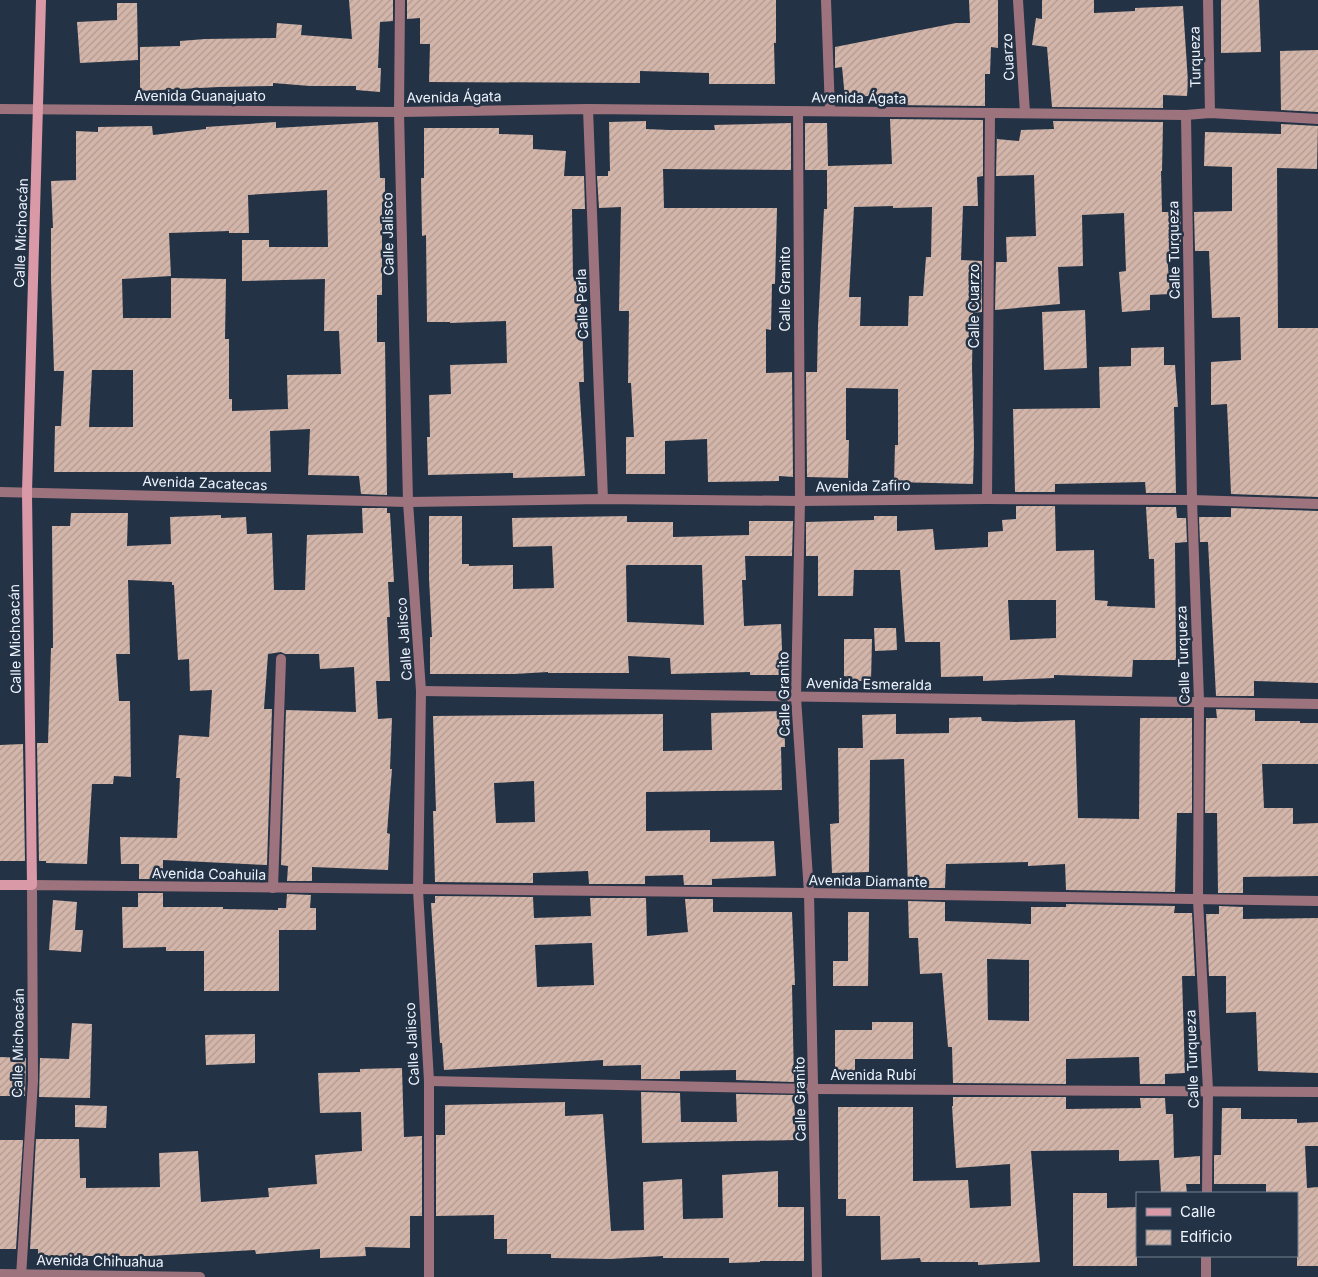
<svg xmlns="http://www.w3.org/2000/svg" width="1318" height="1277" font-family="Inter,sans-serif">
<defs>
<pattern id="building-hatch" width="6" height="6" patternUnits="userSpaceOnUse" patternTransform="scale(1.25)"><rect width="6" height="6" fill="#d3b5a9"/><path d="M-1 1l2-2M0 6l6-6M5 7l2-2" fill="none" stroke="#b09a92"/></pattern>
</defs>
<rect width="100%" height="100%" fill="#243245"/>
<g fill="url(#building-hatch)" fill-rule="evenodd">
<path d="M349,0H393V21L380,22L378,68H381L380,92L356,90V86H310L273,83V86L219,87L140,91V47L180,46V41L205,39L276,38L277,23L302,25L301,35L352,39Z"/>
<path d="M407,0H776V43H774L775,84H709V73L640,71V83L429,82L430,44H420V18L407,19Z"/>
<path d="M969,0H998V48L991,47L990,74H985V106L890,105V94L845,98L842,67L835,68V47L956,23H970Z"/>
<path d="M1042,0H1094V13L1135,11V8L1183,6L1188,82L1187,96L1163,95V108L1052,107L1047,47L1032,45L1036,18L1042,19Z"/>
<path d="M1221,0H1259L1261,52L1221,53Z"/>
<path d="M117,3H137L138,60L80,63L77,22L117,20Z"/>
<path d="M1318,50V112L1281,110L1280,51Z"/>
<path d="M890,119L983,120V176L977,177L978,206H963L961,260L982,261V312L973,313L972,367L974,445L973,484L894,482L895,445H898V389L846,388V440H849L848,478L807,477L806,372H817L818,326L824,209H827V170H805V123H827L828,166L892,164ZM893,206V208L932,207L931,257H926L923,296H909L908,326H860L861,297H849L854,207Z"/>
<path d="M646,121V129L669,130H715L714,125L791,123V170L663,169L664,208H777L775,284H772L771,330L766,329V373L792,372L793,477L779,476V481L708,482L707,439L665,441V474H626V437H634L631,383H628L629,311H619L621,207L599,208L597,176H608V171H610L609,122Z"/>
<path d="M1053,121L1163,122L1162,171H1161L1162,212H1181V251L1167,252L1170,294L1150,295V310L1122,312L1119,272L1126,271L1124,213L1082,215L1083,266L1058,267L1060,304L995,310L996,262H1007L1006,237L1036,236L1034,175L996,176L997,131V139L1019,141L1021,130L1054,129Z"/>
<path d="M276,122V128L378,122L380,178H385V202H382V295H377V342H385L387,495L361,494L359,476L308,475L310,429L270,431L271,472H54L55,426H61L64,371H54L51,279V228H53L51,181L76,180V131L98,132V127L152,126L153,135L206,129V127ZM327,190L328,247H269V240H242V281L325,279L324,331H339L341,374L287,375L288,409L232,411V399H229V339H225L226,279L171,278V318H123L122,279L171,276L169,233L229,231V233H249L248,195ZM92,370H133V427H89Z"/>
<path d="M1281,124L1318,126L1317,169L1277,168L1278,328H1318V497L1231,494L1227,404L1211,405V362L1241,360L1240,317L1212,318L1209,251H1195L1194,212L1232,211V167L1204,166L1205,132L1281,134Z"/>
<path d="M424,128H499V134L533,135V149L566,151L564,176H584L585,209H572L573,277H579L582,320L584,382H579L585,476L513,478V473L428,475L427,437H430L429,395L451,394L450,365L507,363L506,321L450,323V322H427L426,235L422,236L421,178H424Z"/>
<path d="M1085,310L1087,368L1044,370L1042,312Z"/>
<path d="M1164,347V365H1175L1178,407H1174L1176,493H1146L1145,482L1055,484V492H1015L1013,409L1100,408L1099,367L1131,366V348Z"/>
<path d="M1016,506H1055L1056,551L1094,550L1095,600L1108,601L1107,606L1155,608L1154,559H1149L1146,507H1176L1177,518H1186L1187,542L1175,543L1176,660H1133L1132,677L1054,675V678L983,681V676L941,677L940,642H905L900,570H854L853,596H818V556H806V522L874,520V516H897V531L933,529L935,550L988,547V532L1003,531L1002,520L1016,519ZM1008,600H1056V638L1010,640Z"/>
<path d="M362,508H387V513H390L394,582H388L390,617H387L390,681H376L378,719L392,718L390,769H392L387,833L390,834L388,870L312,867V881H287L288,866L281,865L286,710L356,712L354,667L320,669L319,654H285L281,652L268,654L264,709H272L267,865L163,860V879H139V864H121L120,837L177,838L180,778H176L179,735L209,737L212,690L190,691L189,659L178,660L174,585H172V582L128,580L130,654H116L119,701H130L131,777L114,776L113,784H92L87,864L46,863V861H39L37,743H48L51,648H53L52,526H70L71,513H128L127,546L171,544L170,517L221,515V518L246,517L247,534L272,533L274,590H305L307,535L363,533Z"/>
<path d="M1231,508L1318,511V683L1254,681V696H1216L1208,542H1200L1199,517H1231Z"/>
<path d="M429,516H462V564H469V566L513,565V589L554,588L552,546L513,547L512,518L627,516V522H673V537L749,535V521H793L792,556H745L746,580H742L744,626L781,624L783,675H750V672L671,674L670,658L628,656L629,673H548V672L514,674H430V637H432L429,578ZM627,565H702L704,625L627,622L626,566Z"/>
<path d="M874,628H896L897,650L875,651Z"/>
<path d="M844,639H872L871,681H849V677L844,676Z"/>
<path d="M1216,709L1255,710V721H1300V723H1318V764H1262L1264,808H1293V824L1318,823V876L1243,877V893H1218L1217,813H1205L1206,718H1217Z"/>
<path d="M784,711L785,747H781L782,790L646,792V831L710,830V842L774,841L776,876L712,879V885H684L683,875L645,876V884H589L588,871L533,873V883L435,882L433,811H436L433,716L663,714V751L712,750L711,713ZM534,781L535,822L496,823L494,783Z"/>
<path d="M896,714V734L949,733V718L981,717L982,721L1017,722L1075,720L1078,818L1139,819L1140,718H1192V813H1177L1175,892L1066,890L1065,864L1028,866V862L946,864L945,888H908L904,759L870,760L869,872L832,873L830,824L839,823L838,748H863L862,715Z"/>
<path d="M23,744L25,861H0V745Z"/>
<path d="M138,893H163V907H223V909L278,910V908H286L287,894L311,895L310,908H316V930H279V991H204V951H166V947L123,948L122,907H138Z"/>
<path d="M435,896L533,897L534,918L591,916L590,898H646L647,936L688,932L685,899H713V912H792L795,985H792L794,1082L736,1080V1070L680,1071V1079H641V1065L603,1066V1060L444,1070L442,1043H440L431,903H435ZM592,943L594,985L537,987L535,945Z"/>
<path d="M53,900L77,902L75,930H83L81,952L49,950Z"/>
<path d="M908,901L945,902V921L1031,924V907H1066V904L1175,906L1174,913H1192L1195,976H1182L1185,1073L1165,1074V1084H1140L1139,1057L1066,1059V1084L953,1083L952,1047H948L942,973L920,974L918,938H909ZM987,959L1029,960V1021L988,1020Z"/>
<path d="M1219,906L1243,907V919L1318,918V1073L1258,1071L1256,1012L1226,1013V976H1209L1206,914H1219Z"/>
<path d="M848,912H869L868,986H833V961H848Z"/>
<path d="M872,1022H913V1059H855V1074H835V1030H872Z"/>
<path d="M72,1023L92,1024L90,1098L39,1097L40,1058L69,1059Z"/>
<path d="M255,1034V1063L206,1065L205,1035Z"/>
<path d="M0,1057L26,1058L25,1096H0Z"/>
<path d="M402,1068L404,1137L422,1136V1216H410V1248L365,1247L366,1256L320,1258V1249L256,1254L255,1250L148,1256H38V1249H30L36,1139H79L80,1178H86V1188L160,1187L159,1153L198,1151L201,1202L269,1197L268,1188L317,1184L315,1155L362,1151L361,1112L320,1113L318,1073L360,1072V1069Z"/>
<path d="M641,1092L680,1093L681,1122H737L736,1094L794,1095L796,1140L642,1143Z"/>
<path d="M953,1097H1066V1109L1141,1108L1140,1098H1165L1166,1114H1173L1174,1158L1200,1156V1184H1186L1187,1193H1161L1159,1160L1119,1161V1150L1031,1151L1040,1262L978,1265V1262H921L920,1258L881,1260L880,1216H846V1199H838V1107H913V1181L968,1180L970,1208L1011,1206L1010,1164L956,1168L952,1106H953Z"/>
<path d="M565,1102V1116L603,1114L611,1231L644,1230L643,1182L682,1179L683,1219L723,1218L722,1175L778,1171V1207H804V1261H760V1262L729,1263V1258H663V1256L610,1259L551,1258V1254H507V1239H494V1215L436,1216V1135H445V1105Z"/>
<path d="M75,1105L107,1106L106,1128L75,1127Z"/>
<path d="M1222,1108H1241V1119H1297V1123L1318,1122V1146H1305L1307,1188L1318,1187V1266H1297V1193H1266V1184H1214V1155H1221Z"/>
<path d="M0,1140H23L16,1249H0Z"/>
<path d="M1073,1193H1107V1208L1137,1207V1266H1073Z"/>
</g>
<g fill="none" stroke-linecap="round" stroke-linejoin="round">
<g stroke="#9d747d" stroke-width="10">
<path d="M400,0L399,112L408,502L421,691L418,890L429,1081V1277"/>
<path d="M826,0L830,111"/>
<path d="M1018,0L1025,113"/>
<path d="M1208,0L1210,113"/>
<path d="M0,109L399,112L588,109L1186,115L1210,113L1318,119"/>
<path d="M588,109L603,499"/>
<path d="M798,111L800,501L796,697L809,893L817,1277"/>
<path d="M1186,115L1192,500L1199,701L1198,900L1208,1090L1207,1193"/>
<path d="M0,492L408,502L603,499L800,501L987,499L1192,500L1318,504"/>
<path d="M987,499L990,113"/>
<path d="M421,691L1318,704"/>
<path d="M273,888L281,659"/>
<path d="M429,1081L814,1089L1318,1092"/>
<path d="M0,1274L200,1277"/>
<path d="M21,1277L33,1081L32,885L809,893L1318,901"/>
<path d="M1206,1277V1256"/>
</g>
<path stroke="#da99a7" stroke-width="10" d="M0,885H32L27,492L41,0"/>
</g>
<g text-anchor="middle" stroke-width="5" stroke-linejoin="round" paint-order="stroke">
<g font-size="14" fill="#edf4fe" stroke="#243245">
<text transform="translate(1008 57) rotate(-93)" y="5">Cuarzo</text>
<text transform="translate(1195 57) rotate(-91)" y="5">Turqueza</text>
<text x="200" y="101">Avenida Guanajuato</text>
<text transform="translate(454 97) rotate(-1)" y="5">Avenida Ágata</text>
<text transform="translate(859 98) rotate(1)" y="5">Avenida Ágata</text>
<text transform="translate(21 233) rotate(-88)" y="5">Calle Michoacán</text>
<text transform="translate(388 234) rotate(-91)" y="5">Calle Jalisco</text>
<text transform="translate(1174 250) rotate(-91)" y="5">Calle Turqueza</text>
<text transform="translate(785 289) rotate(-90)" y="5">Calle Granito</text>
<text transform="translate(582 304) rotate(-92)" y="5">Calle Perla</text>
<text transform="translate(974 306) rotate(-90)" y="5">Calle Cuarzo</text>
<text transform="translate(205 483) rotate(2)" y="5">Avenida Zacatecas</text>
<text transform="translate(863 486) rotate(-1)" y="5">Avenida Zafiro</text>
<text transform="translate(15 639) rotate(-91)" y="5">Calle Michoacán</text>
<text transform="translate(404 639) rotate(-94)" y="5">Calle Jalisco</text>
<text transform="translate(1183 655) rotate(-92)" y="5">Calle Turqueza</text>
<text transform="translate(869 684) rotate(1)" y="5">Avenida Esmeralda</text>
<text transform="translate(784 694) rotate(-91)" y="5">Calle Granito</text>
<text transform="translate(209 874) rotate(1)" y="5">Avenida Coahuila</text>
<text transform="translate(868 881) rotate(1)" y="5">Avenida Diamante</text>
<text transform="translate(18 1043) rotate(-89)" y="5">Calle Michoacán</text>
<text transform="translate(412 1044) rotate(-93)" y="5">Calle Jalisco</text>
<text transform="translate(1192 1059) rotate(-92)" y="5">Calle Turqueza</text>
<text x="873" y="1080">Avenida Rubí</text>
<text transform="translate(800 1099) rotate(-91)" y="5">Calle Granito</text>
<text transform="translate(100 1261) rotate(1)" y="5">Avenida Chihuahua</text>
</g>
</g>
<rect x="1136" y="1192" width="162" height="65" fill="#243245" stroke="#74808f"/>
<rect x="1146" y="1208" width="25" height="8" fill="#da99a7" stroke="#74808f"/>
<text x="1180" y="1217" font-size="15" fill="#edf4fe">Calle</text>
<rect x="1146" y="1230" width="25" height="15" fill="url(#building-hatch)" stroke="#74808f"/>
<text x="1180" y="1242" font-size="15" fill="#edf4fe">Edificio</text>
</svg>
